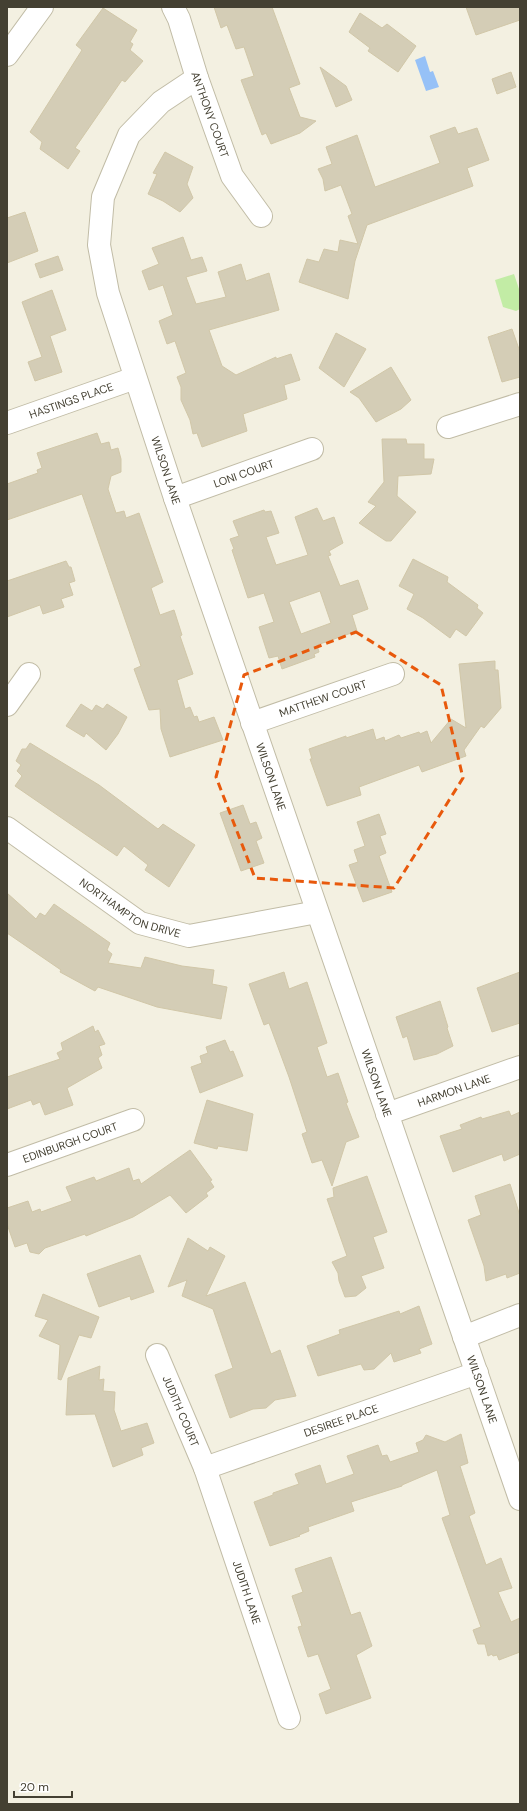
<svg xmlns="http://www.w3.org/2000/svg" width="527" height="1811" font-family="'DM Sans',sans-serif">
<rect width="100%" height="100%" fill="#f3f0e1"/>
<path fill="#c2eca5" d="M514,274L520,292V309L516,311L503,307L495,280Z"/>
<path fill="#96c1f7" d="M425,56L430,72L433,71L439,87L426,91L415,60Z"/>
<g fill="#d4cdb6" stroke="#d1c7a8" fill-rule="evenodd">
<path d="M214,7H272L300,84L289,88L300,117L316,121L300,133L271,144L266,133L262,135L241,80L254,76L244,47L236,49L227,25L221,28Z"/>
<path d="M466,7H520V20L476,35Z"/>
<path d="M103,8L137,30L130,42L133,44L130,50L143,61L125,82L122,80L75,148L80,151L68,169L40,149L42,142L30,132L82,50L76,45Z"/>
<path d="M360,13L382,28L387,24L416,46L398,72L368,51L370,48L349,32Z"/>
<path d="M320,67L346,86L352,100L336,107Z"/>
<path d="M511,72L516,87L497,94L492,79Z"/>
<path d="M455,127L458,134L477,128L489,160L467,168L473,186L367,225L355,261L348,299L299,282L307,259L319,262L324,249L338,252L340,240L358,244L348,216L352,214L341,185L325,191L323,179L318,169L332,164L326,147L357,135L375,187L440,163L430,136Z"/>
<path d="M165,152L193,167L187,184L193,198L180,212L163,201L148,194L157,174L153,173Z"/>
<path d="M25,212L38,251L7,263V218Z"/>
<path d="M183,237L191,260L202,257L207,271L186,277L196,304L226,297L218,272L241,264L246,281L269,273L279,310L209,330L222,366L236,375L276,357V359L291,354L300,380L284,385L287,399L243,414L247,431L202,447L197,433L193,434L190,420L181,400V387L177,377L186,373L175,341L167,344L159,321L173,315L163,285L149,290L142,271L159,264L152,248Z"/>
<path d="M58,256L63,270L40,278L35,264Z"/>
<path d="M52,290L66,330L50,336L62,372L35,381L28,362L42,357L22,302Z"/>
<path d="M512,329L520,352V377L502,382L488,337Z"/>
<path d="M336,333L366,349L344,387L319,368Z"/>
<path d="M391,367L411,400L401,409L376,422L359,398L350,392Z"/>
<path d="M97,433L101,444L109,442L111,450L118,448L121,459V472L111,476L108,489L116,513L124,511L126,518L139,513L163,582L151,588L160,615L174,610L182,635L180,636L193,674L177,680L185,709L190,707L194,717L197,716L199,722L214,717L223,740L170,757L161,729L160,709L149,710L134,669L141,666L82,494L7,520V484L38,473L37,470L42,468L37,453Z"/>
<path d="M382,439H406L407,444H424V459H434L431,474L398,476L397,496L416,512L391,541H386L359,523L376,506L368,502L384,482Z"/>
<path d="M317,508L323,521L334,517L343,543L329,551L331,555L328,556L340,586L358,580L368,609L352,615L357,631L317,645L319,652L314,654L315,657L282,669L278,656L269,658L259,627L274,622L264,593L248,598L232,550L234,549L230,539L239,536L233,521L264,510L265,512L271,511L279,533L266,537L276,565L308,555L295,517ZM320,591L331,623L301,634L289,602Z"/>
<path d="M413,559L448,577L447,582L478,605L477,608L483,613L466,636L456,629L450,638L423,618L407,609L414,594L399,586Z"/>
<path d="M66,561L69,567H71L75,581L69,583L73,595L61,599L64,607L43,614L40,605L7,617V581Z"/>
<path d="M495,661V670H498L501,708L484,728L481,726L464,750L466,756L422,772L419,765L359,787L361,795L327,806L310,759H312L309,749L346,736V738L373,729L376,740L384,737L385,741L399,735L401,738L419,732L420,734L427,731L431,743L451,719L466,728L459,664Z"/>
<path d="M81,704L92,711L96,705L103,709L107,704L127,717L118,734L106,750L86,733L84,737L66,726Z"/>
<path d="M30,743L99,785L158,829L163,824L195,845L169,887L145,870L148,865L124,846L117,856L15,786L22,776L17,771L21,765L16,761L22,749H26Z"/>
<path d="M243,805L250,824L256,822L262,838L256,841L264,863L241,871L220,813Z"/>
<path d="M379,814L386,834L380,836L386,853L379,856L392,892L363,902L349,865L358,862L354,850L365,846L357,822Z"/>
<path d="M7,893L36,919L40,913L45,916L54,904L110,943L107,950L112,954L108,963L141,968L145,957L182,966L214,970L212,984L227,987L221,1019L157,1007L98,987L95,991L60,972L61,970L7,933Z"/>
<path d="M284,972L289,989L307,982L327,1043L317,1047L327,1077L338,1073L348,1102L346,1103L359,1137L346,1142L332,1186L322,1160L312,1163L302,1134L307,1132L289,1077L269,1023L264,1025L249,984Z"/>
<path d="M520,972V1023L492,1032L477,988Z"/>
<path d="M440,1001L448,1027L447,1028L453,1046L437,1054L414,1060L407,1036L403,1038L396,1017Z"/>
<path d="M93,1026L95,1032L98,1030L105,1044L99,1046L102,1055L98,1058L102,1068L67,1088L73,1105L45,1115L40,1102L33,1105L31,1100L7,1109V1077L60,1059L57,1053L63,1050L61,1043Z"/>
<path d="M225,1040L230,1052L233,1051L243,1076L200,1093L191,1067L202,1063L200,1056L208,1053L206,1047Z"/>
<path d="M207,1100L253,1114L247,1151L218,1146L217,1149L194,1143Z"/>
<path d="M509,1111L511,1116L520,1112V1154L504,1161L502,1154L453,1172L440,1136L462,1129L460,1125L481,1117L482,1119Z"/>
<path d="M190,1150L212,1180L210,1181L214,1187L206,1193L208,1196L186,1213L170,1195L133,1217L86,1236L85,1234L45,1248L39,1254L30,1252L27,1243L15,1247L7,1224V1208L28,1201L32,1212L40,1209L41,1212L72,1201L66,1187L94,1177L96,1181L129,1168L133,1181L139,1179L141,1184Z"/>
<path d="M367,1176L387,1232L373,1237L384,1268L361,1276L366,1288L356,1296L345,1297L339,1281L338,1273L332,1262L347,1256L327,1199L334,1197L333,1188Z"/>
<path d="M510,1184L520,1216V1273L507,1278L506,1274L486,1281L484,1266L468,1220L481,1215L475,1196Z"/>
<path d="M188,1238L208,1251L210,1247L225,1256L206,1296L245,1282L271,1354L280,1350L296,1396L275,1400L266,1408L253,1409L230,1418L215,1375L233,1368L213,1309L182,1296L187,1280L168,1287Z"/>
<path d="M140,1255L154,1292L131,1300L130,1296L99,1307L87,1274Z"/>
<path d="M43,1294L99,1317L91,1338L79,1335L61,1380L58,1379L60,1345L39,1336L48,1320L35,1316Z"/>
<path d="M419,1306L432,1344L419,1349L421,1353L394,1362L391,1353L374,1369L364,1370L361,1364L318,1376L307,1346L340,1334L339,1330L399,1311L400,1314Z"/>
<path d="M100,1366L99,1380L104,1379L103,1391L115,1392L114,1410L121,1431L147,1423L154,1443L141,1448L143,1455L113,1467L95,1414L66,1415L68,1378Z"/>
<path d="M461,1434L468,1463L460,1466L475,1513L469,1516L486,1565L501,1558L512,1588L498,1592L511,1622L520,1618V1652L499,1660L497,1655L493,1656L492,1654L488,1656L485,1644H478L473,1630L481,1627L442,1518L450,1515L437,1470L402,1485V1486L351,1502L354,1511L308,1527L309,1531L299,1535L300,1536L270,1546L254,1502L273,1495V1493L299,1484L295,1474L320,1465L326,1484L354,1474L347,1456L378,1445L382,1456L387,1455L390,1462L419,1452L416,1443L423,1440L426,1435L445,1442Z"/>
<path d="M331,1557L351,1615L360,1612L372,1646L356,1655L371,1698L326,1714L319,1694L331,1689L318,1654L308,1657L298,1627L302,1626L292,1596L303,1592L295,1569Z"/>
</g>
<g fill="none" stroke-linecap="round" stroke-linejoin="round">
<g stroke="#c1bca6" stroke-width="24">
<g id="minor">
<path id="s1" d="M173,7L179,19L197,78L232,176L261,216"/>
<path d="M7,55L42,7"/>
<path id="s2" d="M197,78L161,102L129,135L103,197L99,245L108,293L175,498L520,1499"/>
<path id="s3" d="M7,423L135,378"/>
<path d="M448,427L520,404"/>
<path id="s4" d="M175,498L312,449"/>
<path d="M7,705L29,674"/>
<path id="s5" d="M252,723L393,674"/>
<path id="s6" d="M7,828L140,923L189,936L317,912"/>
<path id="s7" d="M387,1114L520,1067"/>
<path id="s8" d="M7,1165L133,1120"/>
<path d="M464,1337L520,1315"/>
<path id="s9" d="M157,1355L205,1468L289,1718"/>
<path id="s10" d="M205,1468L477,1373"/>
</g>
</g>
<use href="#minor" stroke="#fff" stroke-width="22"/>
</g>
<path fill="none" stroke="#e8590c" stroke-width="3" stroke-dasharray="8 5" stroke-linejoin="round" d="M356,632L441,685L463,778L394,888L255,878L216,777L244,675Z"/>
<g text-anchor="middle" stroke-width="3" stroke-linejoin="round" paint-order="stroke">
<g font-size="11" fill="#444032" stroke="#fff">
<text dy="4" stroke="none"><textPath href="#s1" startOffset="114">ANTHONY COURT</textPath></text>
<text dy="4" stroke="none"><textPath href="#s3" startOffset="68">HASTINGS PLACE</textPath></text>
<text dy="4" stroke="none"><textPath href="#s2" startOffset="440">WILSON LANE</textPath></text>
<text dy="4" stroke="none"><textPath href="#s4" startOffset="73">LONI COURT</textPath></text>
<text dy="4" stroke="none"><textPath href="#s5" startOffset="75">MATTHEW COURT</textPath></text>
<text dy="4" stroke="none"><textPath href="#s2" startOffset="764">WILSON LANE</textPath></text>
<text dy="4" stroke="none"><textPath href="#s6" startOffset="148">NORTHAMPTON DRIVE</textPath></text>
<text dy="4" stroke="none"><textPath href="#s2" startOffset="1088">WILSON LANE</textPath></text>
<text dy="4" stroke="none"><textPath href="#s7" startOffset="71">HARMON LANE</textPath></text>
<text dy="4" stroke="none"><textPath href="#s8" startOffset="67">EDINBURGH COURT</textPath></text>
<text dy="4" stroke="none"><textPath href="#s2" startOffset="1412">WILSON LANE</textPath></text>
<text dy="4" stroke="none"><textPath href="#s9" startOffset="61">JUDITH COURT</textPath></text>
<text dy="4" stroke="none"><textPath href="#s10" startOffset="144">DESIREE PLACE</textPath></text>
<text dy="4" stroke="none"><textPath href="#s9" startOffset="254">JUDITH LANE</textPath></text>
</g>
</g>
<rect width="527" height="1811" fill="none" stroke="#444032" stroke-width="16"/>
<path d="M14 1791v6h58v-6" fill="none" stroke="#444032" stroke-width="2"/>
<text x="20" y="1791" font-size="12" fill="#444032" stroke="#ffffff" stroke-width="3" paint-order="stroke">20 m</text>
</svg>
